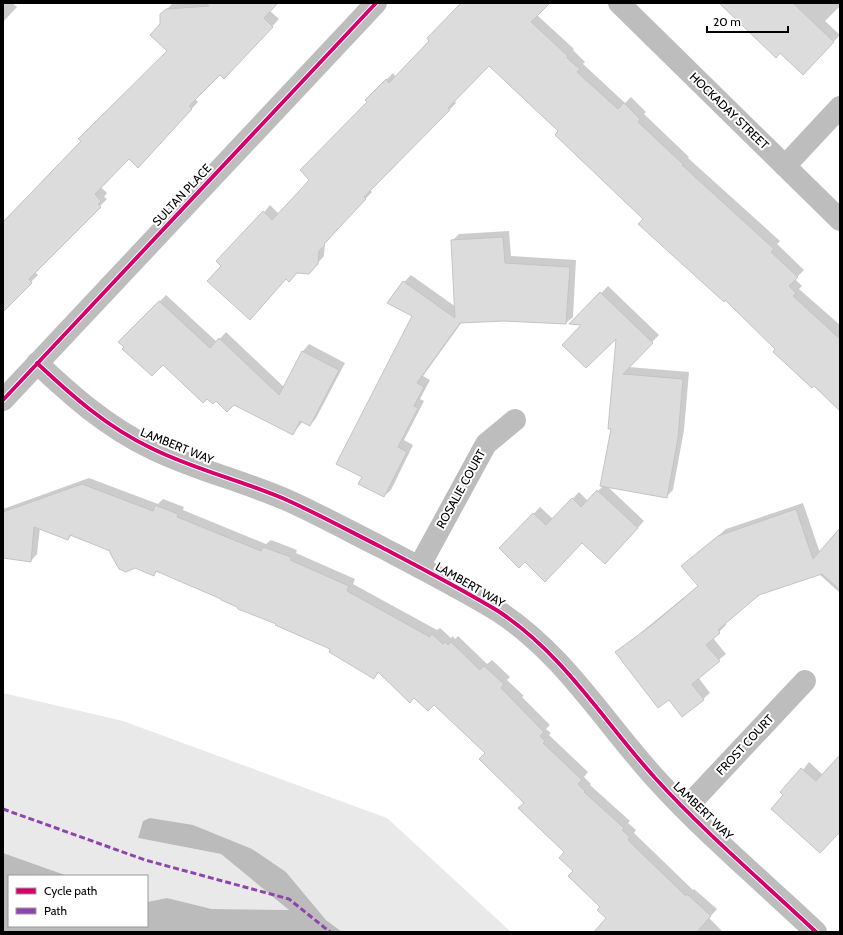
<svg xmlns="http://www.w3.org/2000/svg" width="843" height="935" font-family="Cabin,sans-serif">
<rect width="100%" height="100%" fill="#fff"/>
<path fill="#e9e9e9" d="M3,693L123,721L387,818L511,932H342L326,920L286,872L143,821L138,838L221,854L290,910L212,909L167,898L147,902V876H68L3,853Z"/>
<path fill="#bbb" d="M150,818L193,825L252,849L286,872L326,920L342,932H3V853L68,876H9V926H147V902L167,898L212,909L289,910L221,854L138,838L143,821Z"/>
<g fill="#0003">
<path d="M3,3H12L17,7L3,22Z"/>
<path d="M173,3H277L270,11L279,19L231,71L220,74L195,99L198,102L144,160L129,158L101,187L107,193L104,197L107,199L35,272L38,275L3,310V222L169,51L161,25V15Z"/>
<path d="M461,3H548L537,15L574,49L573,50L585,62L583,64L625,103L631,97L646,112L644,114L689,157L688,158L780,241L777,244L804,270L795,279L802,286L799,289L840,325V410L644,219L560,131L489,64L454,100L456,103L370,190L372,192L330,236L331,237L325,243L324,256L315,266L297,272L286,278L222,265L270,205L279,214L303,189L386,80L393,73L396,77L431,41Z"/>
<path d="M729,3H840V6L825,21L840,35L803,74Z"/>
<path d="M509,231L511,256L576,260L573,317L566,323L504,320L462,322L423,376L430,380L420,399L424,401L404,440L413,445L391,490L384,496L363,477L413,316L404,282L411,275L456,307L452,241L459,234Z"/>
<path d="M608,286L659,335L628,367L689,372L684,430L673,490L666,497L607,486L644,521L611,556L582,542L525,561L501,548L540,507L553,519L579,492L588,501L603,486L612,428L617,336L584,324H571Z"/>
<path d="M166,295L217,342L226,332L284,387L303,351L309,344L345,363L316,418L310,425L303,421L293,434L234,404L216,400L164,363L125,347L120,342Z"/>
<path d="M89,478L158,504L163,499L184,507L183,510L266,544L271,540L297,550L296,553L355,579L353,584L437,630L440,628L451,638L453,636L455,639L458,636L487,664L492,660L510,677L507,680L524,696L522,697L550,725L546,729L551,733L549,735L588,772L584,777L591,784L590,785L630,821L628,823L636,830L634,833L693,890L694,889L717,909L709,918L723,932H611L608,918L602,907L574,871L566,852L487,753L434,704L414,697L379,672L374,678L332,649L277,623L158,571L154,574L112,551L72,535L68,539L40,528L37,554L31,561L3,558V509Z"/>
<path d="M803,503L820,553L840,530V593L819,574L759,594L725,623L726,625L713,638L726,654L698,677L710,693L703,699L669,698L617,652L699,585L690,560L726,529Z"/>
<path d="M840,757V831L784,795L809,762L823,775Z"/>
</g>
<g fill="#dcdcdc" stroke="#c4c4c4">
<path d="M206,3H278L264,18L273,27L224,79L220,75L189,106L192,109L138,168L129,159L95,194L101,201L98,204L101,207L29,279L32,283L3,312V222L81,141L78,139L167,51L150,35L160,24V14L166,9L209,6Z"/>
<path d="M461,3H550L531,22L568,56L567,58L580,69L577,72L618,109L624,103L640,119L638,122L683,164L682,165L774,249L771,252L798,277L789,286L796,293L793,296L840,339V411L814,386L812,388L773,352L775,349L725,300L724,302L638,224L643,219L555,135L558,131L489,66L448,108L450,110L364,197L366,199L324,244L325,245L319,251L318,264L309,274L297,273L289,282L286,279L250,320L207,281L221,266L216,261L263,211L272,220L302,188L309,180L300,170L367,102L365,100L386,79L389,83L429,41L427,38Z"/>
<path d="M719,3H793L834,42L803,75L780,53L776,58Z"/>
<path d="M503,237L505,263L570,267L566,324L504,321L460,323L417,383L424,387L414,406L418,408L398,447L407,452L384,497L358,484L362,477L336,464L412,316L387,303L403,281L455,318L451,240Z"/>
<path d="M600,292L653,343L623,374L683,379L678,438L667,498L600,486L611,429H608L616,339L586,368L562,345L581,325L569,324Z"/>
<path d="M159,301L210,348L219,338L279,395L302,351L339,370L310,426L300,421L293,435L234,405L227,412L216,401L213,404L207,399L203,403L163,365L152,376L122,349L124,347L118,342Z"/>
<path d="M82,484L153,511L155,505L178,514L177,517L261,551L263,547L291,557L290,560L349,586L347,591L430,637L432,634L443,644L445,642L448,645L451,642L480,670L484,666L504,684L501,688L544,732L540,736L545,741L543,743L582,780L578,784L585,791L584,792L624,828L622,830L630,837L628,840L636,848L686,896L687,894L711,916L697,932H594L606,918L597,910L600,907L568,876L573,871L559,858L564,852L518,808L524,803L479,759L485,753L434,705L428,711L414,698L410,703L378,672L374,679L329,652L330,649L275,625L276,624L238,609L237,607L221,600V599L156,571L154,576L135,568L126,572L119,569L110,553V551L70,535L68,540L34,527L31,562L3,558V512Z"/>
<path d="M597,490L638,528L605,564L582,543L545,582L525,562L519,568L499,548L533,513L546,525L572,498L581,507Z"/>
<path d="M796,509L813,559L840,528V590L822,574L759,595L718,630L720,633L706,645L720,661L692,684L704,700L682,717L669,700L658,708L615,652L652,625L698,586L681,566L718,536Z"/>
<path d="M840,755V832L820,853L771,809L783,795L780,792L801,768L816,781Z"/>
</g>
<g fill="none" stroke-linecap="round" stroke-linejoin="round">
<g stroke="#bdbdbd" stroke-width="22">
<path d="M785,166L840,107"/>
<path d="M37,363C72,396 107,427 151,448C195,470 244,481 289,501C320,515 351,532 381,547C421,568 460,588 498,611C564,654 604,722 656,779C705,833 763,882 816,932"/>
<path d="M3,400L376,3"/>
<path d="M419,567L486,444L515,420"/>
<path d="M685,809L805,681"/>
</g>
<path stroke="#bdbdbd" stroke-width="22" d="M619,3L840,220"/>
<path stroke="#8e44ad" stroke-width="3" stroke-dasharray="6 3" stroke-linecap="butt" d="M3,809L145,860L289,899L330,932"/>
<g stroke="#fff" stroke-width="6">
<g id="cycleway">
<path d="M37,363C72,396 107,427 151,448C195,470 244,481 289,501C320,515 351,532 381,547C421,568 460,588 498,611C564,654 604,722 656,779C705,833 763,882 816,932"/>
<path d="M3,400L376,3"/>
</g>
</g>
<use href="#cycleway" stroke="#d6006c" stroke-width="4"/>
</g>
<g text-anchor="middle" stroke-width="4" stroke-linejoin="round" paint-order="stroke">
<g font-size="12" fill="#000" stroke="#fff">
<text transform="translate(729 111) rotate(44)" y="4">HOCKADAY STREET</text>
<text transform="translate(182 195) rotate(-47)" y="4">SULTAN PLACE</text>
<text transform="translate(177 446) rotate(22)" y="4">LAMBERT WAY</text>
<text transform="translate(461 489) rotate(-61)" y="4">ROSALIE COURT</text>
<text transform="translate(470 585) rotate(30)" y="4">LAMBERT WAY</text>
<text transform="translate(745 745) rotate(-47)" y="4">FROST COURT</text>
<text transform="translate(703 811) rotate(44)" y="4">LAMBERT WAY</text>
</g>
</g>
<rect width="843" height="935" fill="none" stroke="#000000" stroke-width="8"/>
<rect x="8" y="875" width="140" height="52" fill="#ffffff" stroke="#999999"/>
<rect x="16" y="888" width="20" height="6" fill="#d6006c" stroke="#999999"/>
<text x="44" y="895" font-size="12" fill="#000000">Cycle path</text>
<rect x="16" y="908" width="20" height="6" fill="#8e44ad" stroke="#999999"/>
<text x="44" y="915" font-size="12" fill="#000000">Path</text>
<path d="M707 26v6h81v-6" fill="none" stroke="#000000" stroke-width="2"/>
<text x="713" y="26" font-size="12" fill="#000000" stroke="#ffffff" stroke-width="3" paint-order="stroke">20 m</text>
</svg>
